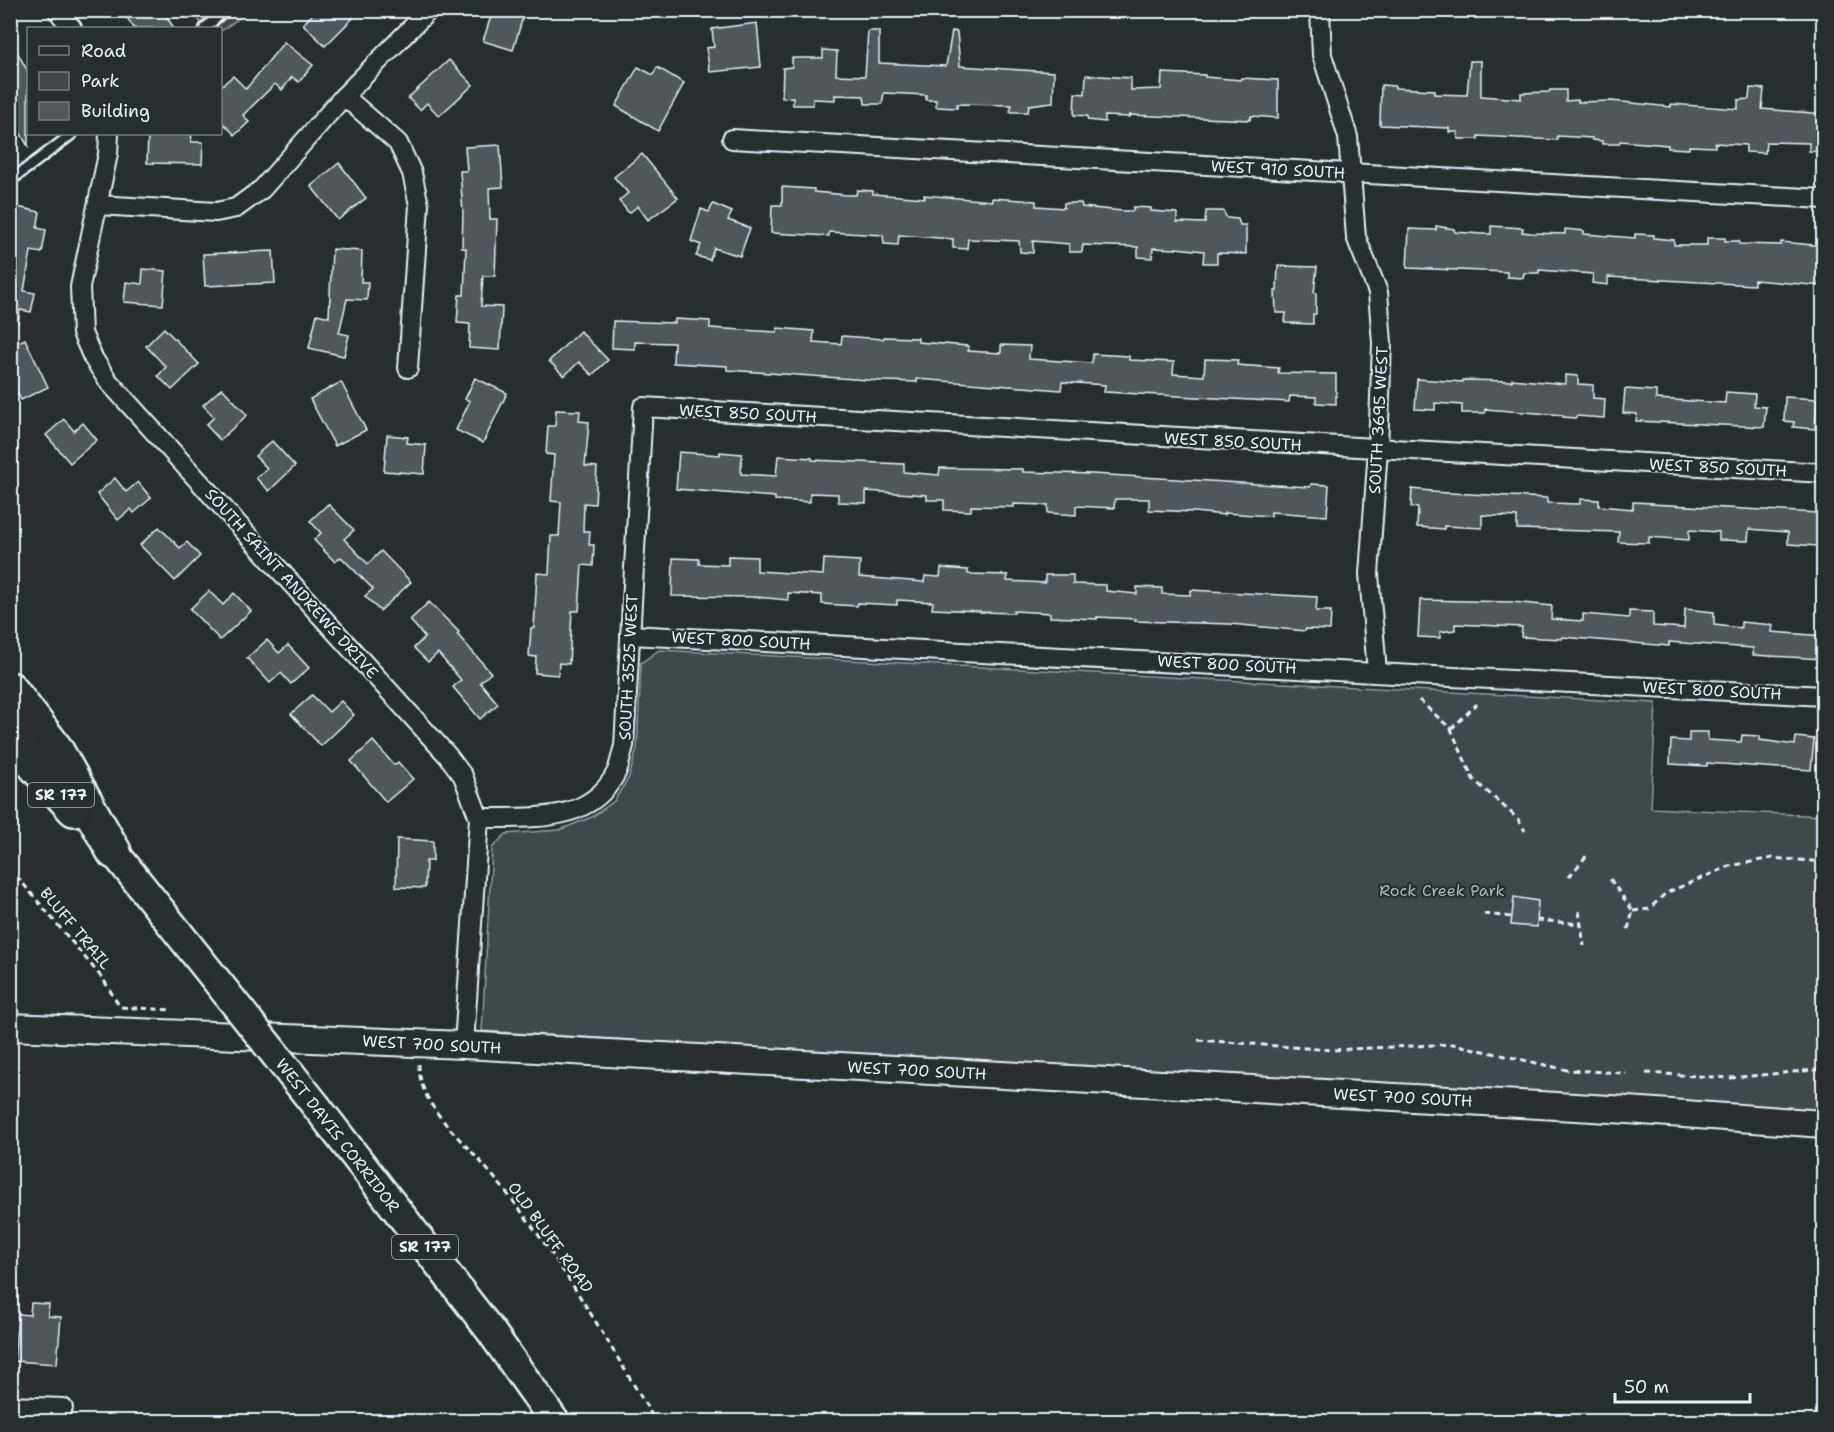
<svg xmlns="http://www.w3.org/2000/svg" width="1834" height="1432" font-family="'Shantell Sans',sans-serif">
<rect width="100%" height="100%" fill="#2a2d2e"/>
<filter id="ink" filterUnits="userSpaceOnUse"><feTurbulence type="fractalNoise" baseFrequency=".0167" numOctaves="2"/><feDisplacementMap in="SourceGraphic" scale="12" xChannelSelector="R" yChannelSelector="G"/><feConvolveMatrix kernelMatrix="1 2 1 2 8 2 1 2 1" color-interpolation-filters="sRGB"/></filter>
<g filter="url(#ink)">
<g fill="#424648" stroke="#959ca0" stroke-width="1.5">
<path d="M193,11H249L221,31L220,28H198L202,25Z"/>
<path d="M659,650L1656,703L1651,808L1823,816V1112L482,1031L492,848L506,834L559,830L592,817L614,801L629,777L637,749L641,663Z"/>
</g>
<g fill="#535759" stroke="#e8f1f8" stroke-width="1.5">
<path d="M122,10H162L174,28H134Z"/>
<path d="M317,10H361L325,46L303,24Z"/>
<path d="M493,10H525L513,50L483,41Z"/>
<path d="M757,23L761,67L710,72L706,48L714,47L712,29Z"/>
<path d="M868,31H879V63L946,66L952,31L957,32L960,66L1054,72L1053,102L1029,105L1028,112H1010L1012,105L957,104V108L936,107V100H926V95L884,93L882,104H865L864,96L835,95V100L813,99V105H793V97L782,98L783,68L792,67V58H823V50L837,51L836,75L865,76Z"/>
<path d="M10,39L28,72V146L10,116Z"/>
<path d="M284,42L313,65L299,82L292,77L282,90L275,84L243,115L249,122L235,135L220,120V87L233,76L246,89Z"/>
<path d="M449,60L473,85L439,116L427,103L420,110L408,98Z"/>
<path d="M1470,61H1481V96L1521,99V93L1549,92L1550,90H1566V101L1578,100V102L1612,101L1671,107V104L1738,109V100L1749,99L1750,88L1764,89L1762,109L1824,114V152L1809,151V143L1766,142L1765,153L1746,152V145L1715,143V147L1689,146V149L1668,148V145L1620,141L1619,144H1602V141L1592,140V138L1557,136V140L1478,136V139H1458V132H1449V128L1380,125L1381,85L1395,86V88L1435,90L1434,94L1467,95Z"/>
<path d="M638,67L653,75L657,67L684,83L658,131L616,106Z"/>
<path d="M1162,73L1205,75V77L1241,80V78L1278,80V118L1251,116L1250,120L1130,115V117L1105,116V122L1088,120L1087,116L1074,115L1075,93L1085,94L1086,75L1131,78V90L1161,89Z"/>
<path d="M148,134H192L191,142H203L202,164L147,163Z"/>
<path d="M500,145L503,187L489,188L490,219H497L495,276H483L481,306L502,307L500,350L469,348L470,324L457,323L459,295H464L466,248H462L463,213L460,171H467L465,147Z"/>
<path d="M642,154L678,198L648,220L638,206L629,213L619,201L628,193L614,177Z"/>
<path d="M339,163L366,198L338,220L311,186Z"/>
<path d="M782,187L814,189V192L847,195H856L857,190L873,191V194L925,198L924,195L992,201V198L1036,201V206L1064,208V203H1081L1082,207L1123,211H1133V207L1151,208V211L1177,213V222L1205,223L1206,211H1223L1227,218L1238,219L1240,225H1246V254L1217,253V263H1203L1204,251L1176,248V249L1153,248L1152,258L1138,257V247L1083,245L1082,252H1069V244L1033,241V253L1020,252L1019,241L968,239L967,249L953,248V239L899,235L898,245L884,244L883,235L829,232V236L771,233L772,205H782Z"/>
<path d="M713,204L732,212L728,220L750,228L740,256L714,248L710,260L696,256L701,245L691,241L701,209L709,212Z"/>
<path d="M13,206L40,212L37,228L46,230L42,253L31,251L24,291L35,293L31,312L20,310L18,323L10,322V218Z"/>
<path d="M1436,226L1454,229L1455,232L1481,234H1491V226L1523,228L1522,232L1531,233L1565,234V229L1584,231V234L1635,238V234L1654,235V238L1674,240V245H1707V238H1725V241H1739V244L1781,245V242L1824,246V286L1754,280V285L1608,277V285L1592,283L1593,274L1539,270V273H1524L1523,278L1507,277V272L1407,268L1409,229L1436,230Z"/>
<path d="M332,249L362,251L361,282H368L367,300L347,299L339,333L349,335L344,356L309,348L317,314L329,317Z"/>
<path d="M273,251L275,283L205,286L203,254Z"/>
<path d="M1278,266L1317,267L1314,293H1316V314H1313V324L1285,323L1286,313H1276L1275,291H1277Z"/>
<path d="M143,269L166,271L163,305L124,302L126,282L142,284Z"/>
<path d="M675,319L710,321V328L777,332V328L814,331L813,342L841,344L842,336L883,339L884,337L918,338V342L968,346V351L1001,353V345L1030,346L1029,359L1092,363L1093,354L1129,356V360L1174,362L1173,374L1204,376L1205,359L1238,360L1237,365L1279,368L1278,373L1336,374V404L1316,403V397L1290,396L1289,402L1104,392L1105,385L1062,382L1061,390L917,379V382L882,381L727,370V366L673,363L674,343L635,342V349L612,348L613,321L675,323Z"/>
<path d="M164,328L199,364L172,390L158,376L166,367L146,346Z"/>
<path d="M580,331L608,360L592,375L579,362L564,376L549,361Z"/>
<path d="M25,339L48,387L21,400L17,392L10,395V346Z"/>
<path d="M1565,375L1578,376V384L1593,385V398L1605,399L1604,418L1576,416V418L1563,417V415L1485,409V413H1462V405L1435,403V410L1415,409L1417,379L1463,382V380L1512,381V379L1565,384Z"/>
<path d="M475,378L507,393L483,443L456,430L470,401L465,399Z"/>
<path d="M341,382L366,430L335,446L310,399Z"/>
<path d="M222,388L247,415L220,440L206,425L214,417L203,405Z"/>
<path d="M1625,389L1656,391V399L1725,403L1726,392L1755,394L1754,406L1766,407L1764,427L1636,421L1637,414L1623,413Z"/>
<path d="M1785,397L1817,399L1815,429L1793,427L1794,422L1784,421Z"/>
<path d="M556,410L580,411L579,421L589,422L585,466L597,467L595,504L584,503L583,531H590L589,545H594L593,566L582,565L579,611H572L569,664L559,663L558,675L535,673L536,657L529,656L531,628H534L537,573L549,574L551,536H559L561,502L551,501L554,455L546,454L548,426H555Z"/>
<path d="M64,419L74,431L83,423L97,440L70,463L46,435Z"/>
<path d="M387,435L408,437L407,443L426,445L424,474L384,471Z"/>
<path d="M272,441L295,466L269,491L256,478L267,468L255,456Z"/>
<path d="M679,452L720,455V452L742,454L741,474L776,476L778,456L812,458V460L904,464V472L939,475L940,468L1023,469V472L1092,474L1310,487L1311,484L1329,485L1327,516L1271,512V516L1224,513V515L1194,512L1149,510V499H1115L1114,508L1076,506V515L1048,513V505L1014,504V507L971,506V511L944,510V500H927V495L866,491V503L838,502V494L810,493V502L775,500V497L676,489Z"/>
<path d="M115,478L126,492L138,482L151,498L134,513L131,509L118,520L97,494Z"/>
<path d="M1412,489L1431,491V492L1547,498V503L1580,504V499L1599,500V506L1633,509V502L1652,503L1651,504L1819,513L1817,546L1788,544V532L1749,529L1748,541L1719,540V532L1689,530V540L1649,537V543L1618,542L1619,532L1517,529V517L1482,515V528L1444,526V529L1417,527L1418,508L1411,507Z"/>
<path d="M328,504L354,530L344,539L368,564L381,551L411,582L380,611L365,596L373,589L341,557L335,562L314,540L321,533L310,521Z"/>
<path d="M159,527L180,548L187,542L200,556L175,581L140,545Z"/>
<path d="M728,556L757,557V571L823,575L824,559L860,561L859,577L924,582L925,576L940,577L941,568L968,570V574L1008,575L1007,581L1045,583V575H1073V584L1106,585V591L1137,594V587L1162,588V594L1190,595L1191,590L1317,597L1316,611H1331L1330,630L1306,629L1305,631L1230,624L1135,621L1136,619L1097,617V619L1050,617V613L1014,611V613L980,612V611L932,609L933,602L897,600V605L858,603L857,606L822,604V595L788,593V600L756,597L672,596L673,558L699,559V564L728,565Z"/>
<path d="M209,591L223,605L234,593L251,611L220,640L190,609Z"/>
<path d="M1420,600L1512,602L1552,606L1551,619L1583,621V614L1629,618V611L1653,612V626L1684,628L1685,609L1714,612V625L1741,628V622L1773,625L1772,632L1824,636V659L1753,655V648L1724,646L1669,642V646L1562,637V639L1521,637L1522,627L1455,624V630L1440,632V638L1418,637Z"/>
<path d="M429,602L459,632L457,634L491,673L480,682L498,704L480,719L453,687L461,680L438,653L428,662L414,648L425,637L410,620Z"/>
<path d="M267,640L279,653L288,645L309,668L291,684L281,673L270,683L247,658Z"/>
<path d="M312,695L329,712L341,701L354,715L321,746L291,714Z"/>
<path d="M1689,732H1708V740L1741,742L1742,735L1760,736V740L1795,745L1796,737L1814,739L1811,770L1707,763V766L1670,764L1671,740L1689,741Z"/>
<path d="M373,741L394,765L398,762L413,779L386,802L351,761Z"/>
<path d="M397,839L433,841V861H426L425,888L396,887Z"/>
<path d="M1514,897L1538,901L1537,927L1511,925Z"/>
<path d="M31,1303L49,1304L48,1316L61,1317L57,1364L14,1361L18,1314L30,1315Z"/>
</g>
<g fill="none" stroke-linecap="round" stroke-linejoin="round">
<g stroke="#e8f1f8" stroke-width="14">
<g id="lane">
<path d="M205,28L225,10"/>
<path d="M10,181L72,134"/>
</g>
</g>
<g stroke="#e8f1f8" stroke-width="22">
<g id="street">
<path d="M57,10L72,28"/>
<path d="M1320,10L1322,55L1348,137L1356,237L1378,292L1382,343L1378,449L1369,574L1377,672"/>
<path d="M344,96L398,143L412,173L419,205L408,368"/>
<path d="M109,134L108,154L80,287L82,333L93,358L109,382L448,756L463,776L479,818L464,1045"/>
<path d="M732,139L1824,199"/>
<path d="M98,205L216,212L236,208L262,189L344,96L429,10"/>
<path d="M630,635L1824,696"/>
<path d="M479,818C529,817 589,825 616,773C620,765 621,755 624,746L643,407L1824,473"/>
<path d="M10,1406L63,1408"/>
</g>
</g>
<g stroke="#e8f1f8" stroke-width="30">
<path id="secondary" d="M10,1027L464,1045L1628,1110L1824,1124"/>
</g>
<g stroke="#e8f1f8" stroke-width="33">
<g id="primary">
<path d="M114,852L220,985"/>
<path d="M317,1107L490,1330L555,1422"/>
</g>
</g>
<g stroke="#e8f1f8" stroke-width="38">
<g id="highway">
<path d="M10,689L55,748L114,852"/>
<path d="M10,735L37,768L74,809"/>
</g>
</g>
<g stroke="#e8f1f8" stroke-width="3" stroke-dasharray="6 4.5" stroke-linecap="butt">
<path d="M1419,700L1451,729L1473,779L1518,819L1525,831"/>
<path d="M1451,729L1477,704"/>
<path d="M10,868L103,979L120,1007L172,1010"/>
<path d="M1569,877L1588,854"/>
<path d="M1610,879L1633,911L1628,929"/>
<path d="M1579,911L1584,946"/>
<path d="M1633,911L1649,909L1666,893L1730,866L1772,858L1824,862"/>
<path d="M1484,914L1512,917"/>
<path d="M1537,920L1581,924"/>
<path d="M1198,1040L1332,1050L1453,1044L1567,1070L1626,1073"/>
<path d="M419,1064C418,1103 457,1135 480,1161C550,1240 602,1332 656,1422"/>
<path d="M1646,1073L1730,1078L1824,1069"/>
</g>
<use href="#lane" stroke="#2a2d2e" stroke-width="9"/>
<use href="#street" stroke="#2a2d2e" stroke-width="18"/>
<use href="#secondary" stroke="#2a2d2e" stroke-width="26"/>
<use href="#primary" stroke="#2a2d2e" stroke-width="28"/>
<use href="#highway" stroke="#2a2d2e" stroke-width="33"/>
<g stroke="#e8f1f8" stroke-width="33" stroke-linecap="butt">
<path id="primary-bridge" d="M220,985L317,1107"/>
</g>
<use href="#primary-bridge" stroke="#2a2d2e" stroke-width="28"/>
</g>
</g>
<g text-anchor="middle" stroke-width="4.5" stroke-linejoin="round" paint-order="stroke">
<g fill="#2a2d2e" stroke="#afb6bb" stroke-width="1.5">
<rect x="28" y="783" width="66" height="24" rx="4.5"/>
<rect x="392" y="1235" width="66" height="24" rx="4.5"/>
</g>
<g font-size="15" font-weight="bold" fill="#e8f1f8">
<text x="61" y="800">SR 177</text>
<text x="425" y="1252">SR 177</text>
</g>
<g font-size="16" fill="#e8f1f8" stroke="#2a2d2e">
<text transform="translate(1278 169) rotate(3)" y="6">WEST 910 SOUTH</text>
<text transform="translate(748 413) rotate(3)" y="6">WEST 850 SOUTH</text>
<text transform="translate(1378 420) rotate(-87)" y="6">SOUTH 3695 WEST</text>
<text transform="translate(1233 441) rotate(3)" y="6">WEST 850 SOUTH</text>
<text transform="translate(1718 467) rotate(3)" y="6">WEST 850 SOUTH</text>
<text transform="translate(292 583) rotate(48)" y="6">SOUTH SAINT ANDREWS DRIVE</text>
<text transform="translate(741 640) rotate(3)" y="6">WEST 800 SOUTH</text>
<text transform="translate(1227 664) rotate(3)" y="6">WEST 800 SOUTH</text>
<text transform="translate(628 667) rotate(-87)" y="6">SOUTH 3525 WEST</text>
<text transform="translate(1712 690) rotate(3)" y="6">WEST 800 SOUTH</text>
<text transform="translate(76 928) rotate(50)" y="6">BLUFF TRAIL</text>
<text transform="translate(432 1044) rotate(3)" y="6">WEST 700 SOUTH</text>
<text transform="translate(917 1070) rotate(3)" y="6">WEST 700 SOUTH</text>
<text transform="translate(1403 1097) rotate(3)" y="6">WEST 700 SOUTH</text>
<text transform="translate(338 1135) rotate(52)" y="6">WEST DAVIS CORRIDOR</text>
<text transform="translate(551 1237) rotate(54)" y="6">OLD BLUFF ROAD</text>
</g>
<g font-size="16" fill="#aeb5ba" stroke="#2a2d2e">
<text x="1442" y="896">Rock Creek Park</text>
</g>
</g>
<rect width="1834" height="1432" fill="none" stroke="#2a2d2e" stroke-width="36"/>
<rect x="18" y="18" width="1798" height="1396" fill="none" stroke="#e8f1f8" stroke-width="2" filter="url(#ink)"/>
<rect x="27" y="27" width="195" height="108" fill="#2a2d2e" stroke="#767b7f" stroke-width="1.5"/>
<rect x="39" y="46" width="30" height="9" fill="#2a2d2e" stroke="#767b7f" stroke-width="1.5"/>
<text x="81" y="57" font-size="18" fill="#e8f1f8">Road</text>
<rect x="39" y="72" width="30" height="18" fill="#424648" stroke="#767b7f" stroke-width="1.5"/>
<text x="81" y="87" font-size="18" fill="#e8f1f8">Park</text>
<rect x="39" y="102" width="30" height="18" fill="#535759" stroke="#767b7f" stroke-width="1.5"/>
<text x="81" y="117" font-size="18" fill="#e8f1f8">Building</text>
<path d="M1615 1393v9h135v-9" fill="none" stroke="#e8f1f8" stroke-width="3"/>
<text x="1624" y="1393" font-size="18" fill="#e8f1f8" stroke="#2a2d2e" stroke-width="4.5" paint-order="stroke">50 m</text>
</svg>
